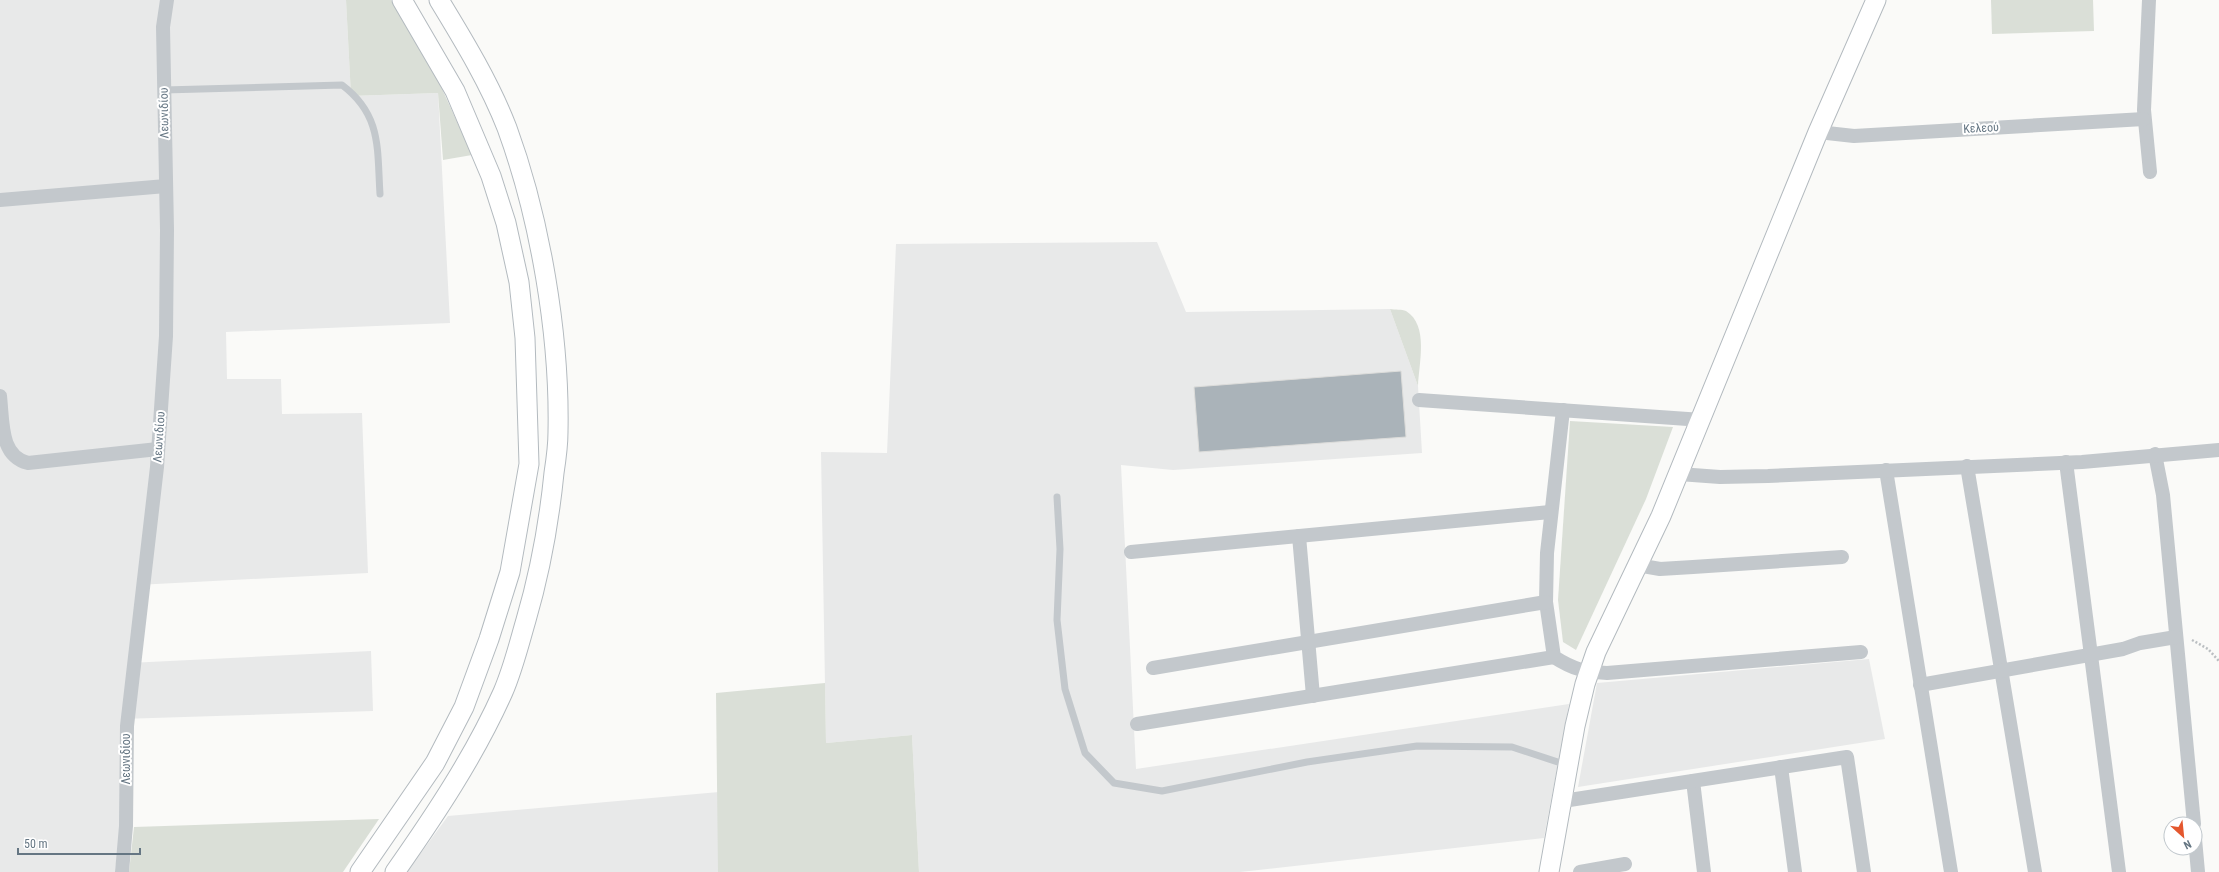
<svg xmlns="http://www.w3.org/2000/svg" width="2219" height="872" font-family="'Roboto Condensed',sans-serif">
<rect width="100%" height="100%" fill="#fafaf8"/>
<g fill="#e8e9e9">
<path d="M0,0H346L351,96L438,93L450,323L226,332L227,379H281L282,414L362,413L368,573L137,585L129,663L371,651L373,711L121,719L120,828L115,872H0Z"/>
<path d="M1157,242L1186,312L1390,309L1418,386L1422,453L1173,470L1121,465L1136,769L1569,704L1544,838L1240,872H919L912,735L826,743L821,452L887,453L896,244Z"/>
<path d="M1869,659L1885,739L1578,787L1597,683Z"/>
<path d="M719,792L718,872H407L448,816Z"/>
</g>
<g fill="#dadfd7">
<path d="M346,0H391L438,80L472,155L443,160L438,93L351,96Z"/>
<path d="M1991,0H2093L2094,31L1992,34Z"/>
<path d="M1390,309C1395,310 1402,309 1406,311C1429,325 1419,363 1418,386Z"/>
<path d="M1570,421L1673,427L1646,499L1576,650L1563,642L1558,600Z"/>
<path d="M825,683L826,743L912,735L919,872H718L716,693Z"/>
<path d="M379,819L343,872H129L134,827Z"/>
</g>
<path fill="#aab3b9" stroke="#dcdcda" d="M1401,371L1406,437L1199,452L1194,387Z"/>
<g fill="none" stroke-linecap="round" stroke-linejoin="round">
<g stroke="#b3babf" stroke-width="21">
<g id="secondary">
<path d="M360,872L435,763L464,707L489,639L510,572L529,464L525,338L519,282L506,223L491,176L455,91L402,0"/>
<path d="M395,872C435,815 475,755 503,692C513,669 519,644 526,620C540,572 549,523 554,473C556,460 558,445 558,432C560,335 540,218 507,128C490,84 464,41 439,0"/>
<path d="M1549,872L1575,726L1585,684L1596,652L1661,516L1818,132L1876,0"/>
</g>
</g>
<path stroke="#bbbfc2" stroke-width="2.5" stroke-dasharray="2 2" stroke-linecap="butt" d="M2192,640L2208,649L2219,661"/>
<g stroke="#c3c8cc" stroke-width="7">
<path d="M164,90L342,85C382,115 377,149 380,194"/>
<path d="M1057,497L1060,549L1057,620L1065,689L1085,753L1114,783L1162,791L1307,762L1417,746L1512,747L1567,765"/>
</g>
<g stroke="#c3c8cc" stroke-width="14">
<path d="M2149,0L2144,110L2150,172"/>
<path d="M1818,132L1854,136L2144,119"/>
<path d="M0,200L166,186"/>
<path d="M0,396C3,423 0,456 28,463L158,449"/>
<path d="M1419,400L1702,420"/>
<path d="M1563,410L1547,553L1546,602L1554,657C1573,669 1584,672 1607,673L1861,652"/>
<path d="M2155,454L2163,495L2194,824"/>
<path d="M2066,462L2119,872"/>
<path d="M1967,466L2035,872"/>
<path d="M1886,470L1951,872"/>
<path d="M1679,474L1720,477L1768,476L2082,462L2219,450"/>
<path d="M1299,536L1313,696"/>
<path d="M1131,552L1550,512"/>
<path d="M1637,565L1660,569L1693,567L1842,557"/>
<path d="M1153,668L1546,602"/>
<path d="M1920,685L2123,649L2140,643L2176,637"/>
<path d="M1137,724L1554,657"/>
<path d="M1781,767L1795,872"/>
<path d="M1693,781L1704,872"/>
<path d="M1563,801L1847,757L1864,872"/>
<path d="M2195,839L2198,872"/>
<path d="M122,872L126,826L127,726L157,467L166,336L167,230L163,27L167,0"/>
<path d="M1580,872L1625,864"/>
</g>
<use href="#secondary" stroke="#fff" stroke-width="19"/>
</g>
<g text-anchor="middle" stroke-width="4" stroke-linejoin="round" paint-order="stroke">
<g font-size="12" fill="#657683" stroke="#fff">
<text transform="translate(164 113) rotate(-91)" y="4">Λεωνιδίου</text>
<text transform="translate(1981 128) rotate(-3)" y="4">Κελεού</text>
<text transform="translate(159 437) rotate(-86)" y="4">Λεωνιδίου</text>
<text transform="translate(126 759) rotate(-90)" y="4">Λεωνιδίου</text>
</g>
</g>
<g transform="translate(2183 836) rotate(153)"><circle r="19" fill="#ffffff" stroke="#c1c8cd"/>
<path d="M0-3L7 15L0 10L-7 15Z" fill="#e4572e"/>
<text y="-6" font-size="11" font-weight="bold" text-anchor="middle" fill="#657683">N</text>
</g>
<path d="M18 848v6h122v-6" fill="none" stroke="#657683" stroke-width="2"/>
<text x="24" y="848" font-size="12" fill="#657683" stroke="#ffffff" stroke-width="3" paint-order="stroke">50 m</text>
</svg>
